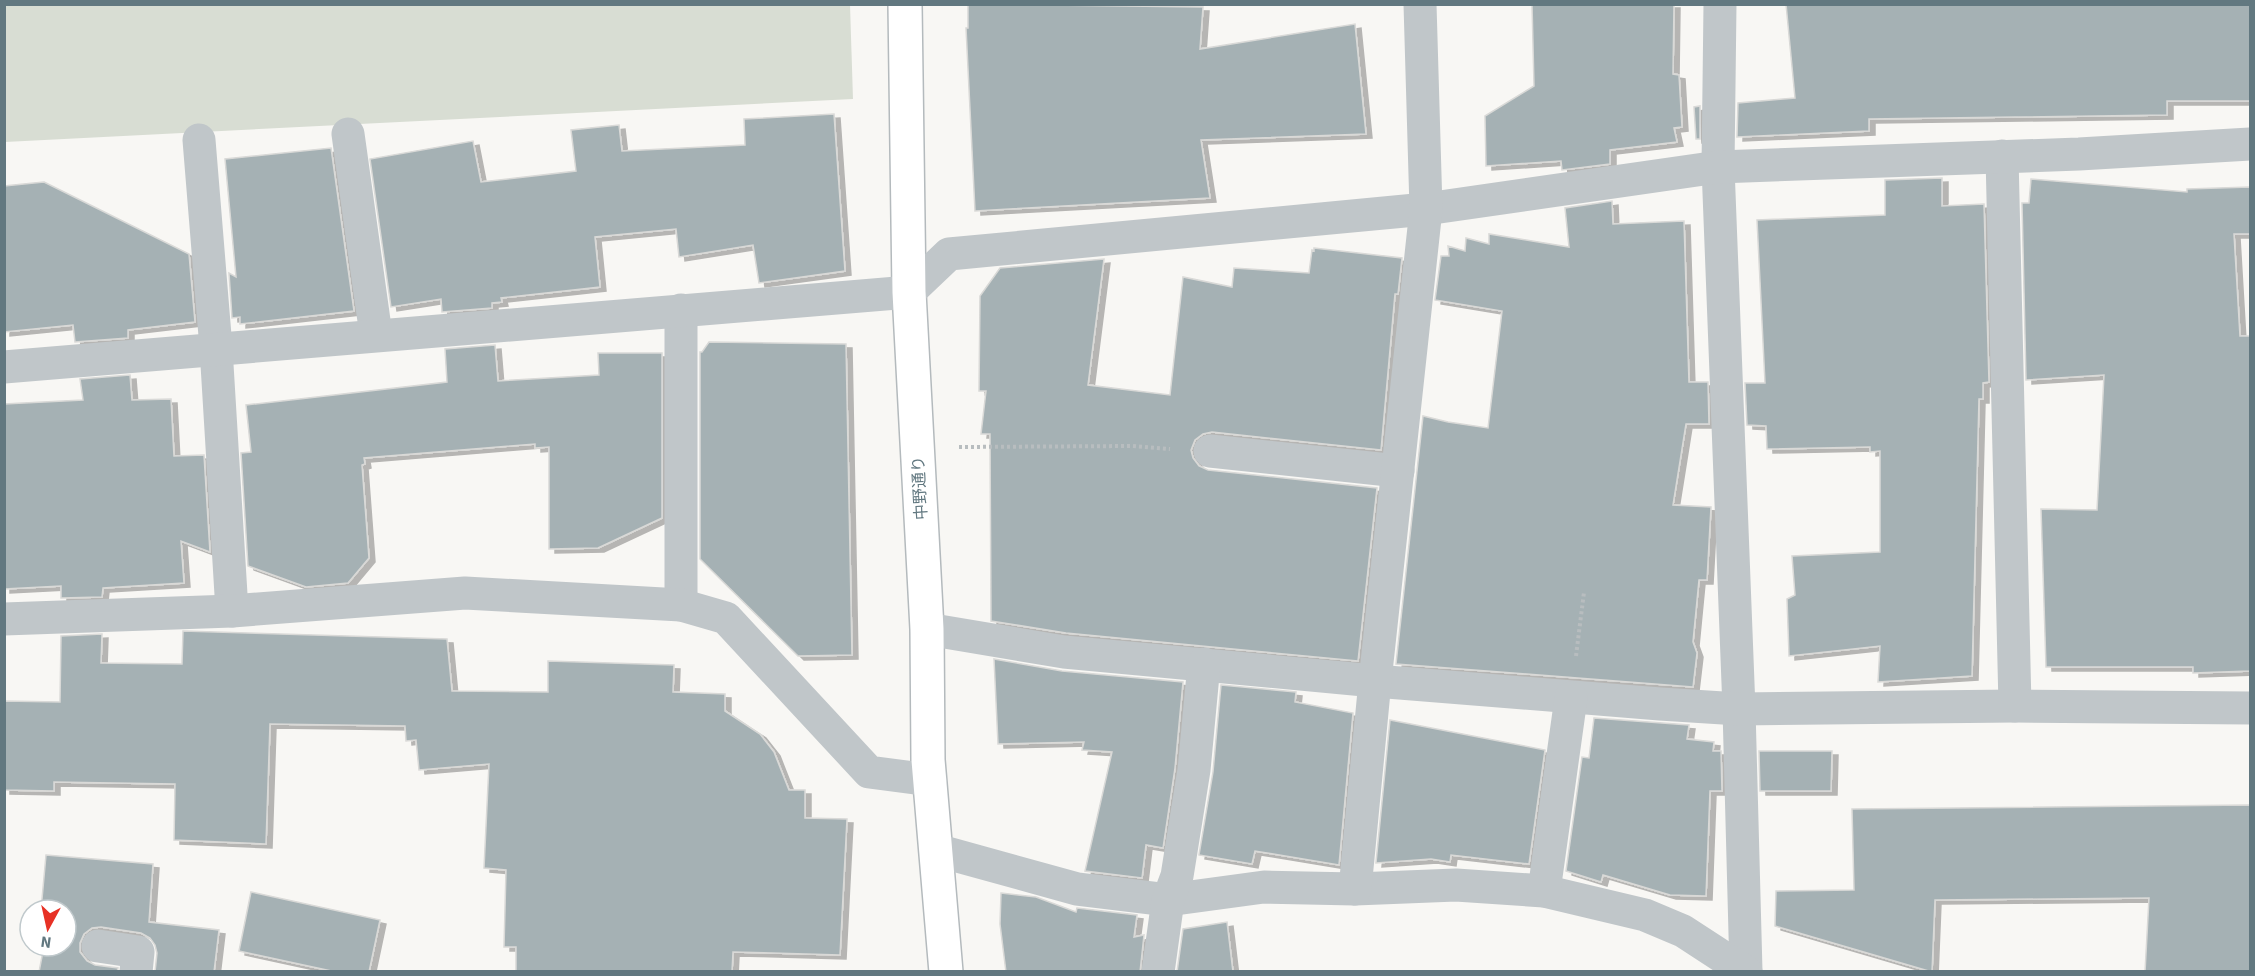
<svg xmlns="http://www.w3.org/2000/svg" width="2255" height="976" font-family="'Source Sans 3','Noto Sans JP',sans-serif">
<defs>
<filter id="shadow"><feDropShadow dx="6" dy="4" stdDeviation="0" flood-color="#0004"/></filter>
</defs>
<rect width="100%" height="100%" fill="#f8f7f4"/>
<path fill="#d8ddd3" d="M5,5H850L853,99L5,142Z"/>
<g fill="#a5b1b4" stroke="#d9d9d7" stroke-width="1.5" filter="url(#shadow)">
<path d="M968,4L1203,7L1200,49L1355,24L1366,134L1201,140L1210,198L975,211L966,28H968Z"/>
<path d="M1532,4H1674L1673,74L1679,75L1682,127L1674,128L1677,142L1610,150V164L1562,170L1561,161L1486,166L1485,116L1534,86Z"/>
<path d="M1786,4H2250V101H2167V115L1869,119V131L1737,137L1738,103L1795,98Z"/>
<path d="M1700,106V139H1696L1694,107Z"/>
<path d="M834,114L845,271L759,283L753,245L679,257L676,229L595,237L600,287L501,298L502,302L492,303V308L442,312L441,299L391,307L370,159L473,141L481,182L576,171L571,130L619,125L622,151L745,145L744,119Z"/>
<path d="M331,148L354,311L240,324V317L232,318L229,273L236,277L225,159Z"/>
<path d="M1942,178V206L1984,204L1989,382L1983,383V399H1979L1972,676L1878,682L1880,646L1789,656L1787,599L1795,595L1792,556L1880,552V451L1870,452V447L1767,449L1766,426L1747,425L1745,383H1765L1757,220L1885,215V180Z"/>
<path d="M2031,179L2187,192V189L2250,187V234H2234L2240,336H2250V671L2193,673V667H2046L2041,509L2097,510L2104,375L2026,380L2022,203H2029Z"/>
<path d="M44,182L189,254L195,322L128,330V338L75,342L73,325L4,332V186Z"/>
<path d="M1612,201L1613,224L1684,221L1689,382H1708L1709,424H1686L1673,505L1711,507L1707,580H1699L1693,642L1697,653L1693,687L1396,664L1423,416L1448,422L1488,428L1502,311L1435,300L1441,256H1449L1448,246L1465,251L1466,238L1489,244V234L1569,247L1565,208Z"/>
<path d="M1314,248L1402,258L1398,294H1395L1381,450L1212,432L1203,434L1195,440L1191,450L1193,458L1199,466L1208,470L1377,488L1358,661L1066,633L991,621L990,434H981L986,391H979L980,296L1000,268L1104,259L1088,385L1170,395L1183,277L1232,287L1234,268L1309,273L1312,250L1314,251Z"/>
<path d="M709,342L846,344L852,655L798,656L700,559V352H702Z"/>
<path d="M495,345L498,381L599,375L598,353H662V518L598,548L549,549V447L535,448V444L364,458L365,464L362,465L369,558L348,583L306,587L248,566L241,453L251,452L246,405L447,382L445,349Z"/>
<path d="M130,375L132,400L171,399L174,456L204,455L210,552L181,541L184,583L103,588L102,597L61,598V586L4,589V404L83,400L80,379Z"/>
<path d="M183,631L447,639L452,691L548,692V661L674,665L673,692L725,694V711L760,734L774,752L789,790H805V818L847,819L840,955L733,952L732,972H516V947H504L506,870L484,868L489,764L419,770L416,740L406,741L405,726L270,724L266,844L174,840L175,784L54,782V791L4,790V701L60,702L61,636L102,634L101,663L182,664Z"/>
<path d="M994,659L1062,671L1183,682L1175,768L1163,848L1146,845L1142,878L1085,871L1112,752L1082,750L1084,742L998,744Z"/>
<path d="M1221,685L1296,692L1295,702L1353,713L1339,865L1255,851L1252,864L1199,855L1213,772Z"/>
<path d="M1594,718L1689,725L1687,739L1714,742L1713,751H1721L1722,791H1710L1706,896L1670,895L1603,875L1601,882L1566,871L1582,757L1589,758Z"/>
<path d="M1390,720L1545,750L1529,864L1451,855L1450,862L1431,859L1376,863Z"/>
<path d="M1759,751H1832L1831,791H1760Z"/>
<path d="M2250,805V972H2145L2149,898L1935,900L1932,972L1775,926L1776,891L1854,890L1852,809Z"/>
<path d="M46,855L153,864L149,922L219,930L214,972H155L157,953L155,945L150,938L141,933L101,927L92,928L84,934L80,943V952L87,961L95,965L118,968L117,972H39L44,946H66V910H41Z"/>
<path d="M251,892L380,920L369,972H336L239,951Z"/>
<path d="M1001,893L1036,897L1076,912L1077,908L1137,915L1134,937L1144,935L1140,972H1006L1000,924Z"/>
<path d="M1227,922L1233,972H1177L1183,929Z"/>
</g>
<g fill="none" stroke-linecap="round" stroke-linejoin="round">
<g stroke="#b4babd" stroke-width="36">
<path id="major" d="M905,4L909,292L927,629L928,760L946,972"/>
</g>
<g stroke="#b8bdbf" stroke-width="4" stroke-dasharray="3 3" stroke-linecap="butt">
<path d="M959,447L1132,446L1170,449"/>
<path d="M1576,656L1584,592"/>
</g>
<g stroke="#c0c6c9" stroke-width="33">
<path d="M1720,4L1718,167L1739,709L1746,971"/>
<path d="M348,134L376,335"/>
<path d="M199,140L216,348L232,611"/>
<path d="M2002,156L2015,706"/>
<path d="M681,310V605"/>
<path d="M4,367L909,292L949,254L1426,209L1718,167L2079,154L2250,144"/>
<path d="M1210,451L1398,471"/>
<path d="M4,619L232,611L465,593L681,605L726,618L869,772L930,780"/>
<path d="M927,629L1064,652L1375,681L1660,704L1739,709L2015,706L2250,708"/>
<path d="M936,850L1077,889L1168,900L1264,887L1355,889L1456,885L1544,891L1645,915L1683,931L1746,972"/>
<path d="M1355,889L1375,681L1426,209L1420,4"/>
<path d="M1544,891L1571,698"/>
<path d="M98,946L138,952L136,972"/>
<path d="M1158,972L1168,900L1177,876L1194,770L1204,664"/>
</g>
<use href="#major" stroke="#fff" stroke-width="33"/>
</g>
<g text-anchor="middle" stroke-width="6" stroke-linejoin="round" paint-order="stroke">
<g font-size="16" fill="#627880" stroke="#fff">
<text transform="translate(919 488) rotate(-93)" y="6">中野通り</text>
</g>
</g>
<rect width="2255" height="976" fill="none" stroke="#627880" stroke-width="12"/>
<g transform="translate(48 928) rotate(188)"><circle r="28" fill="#ffffff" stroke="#c0c9cc" stroke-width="1.5"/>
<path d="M0-4.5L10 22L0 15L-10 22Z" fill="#e73125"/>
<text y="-9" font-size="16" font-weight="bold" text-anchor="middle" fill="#627880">N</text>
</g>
</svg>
